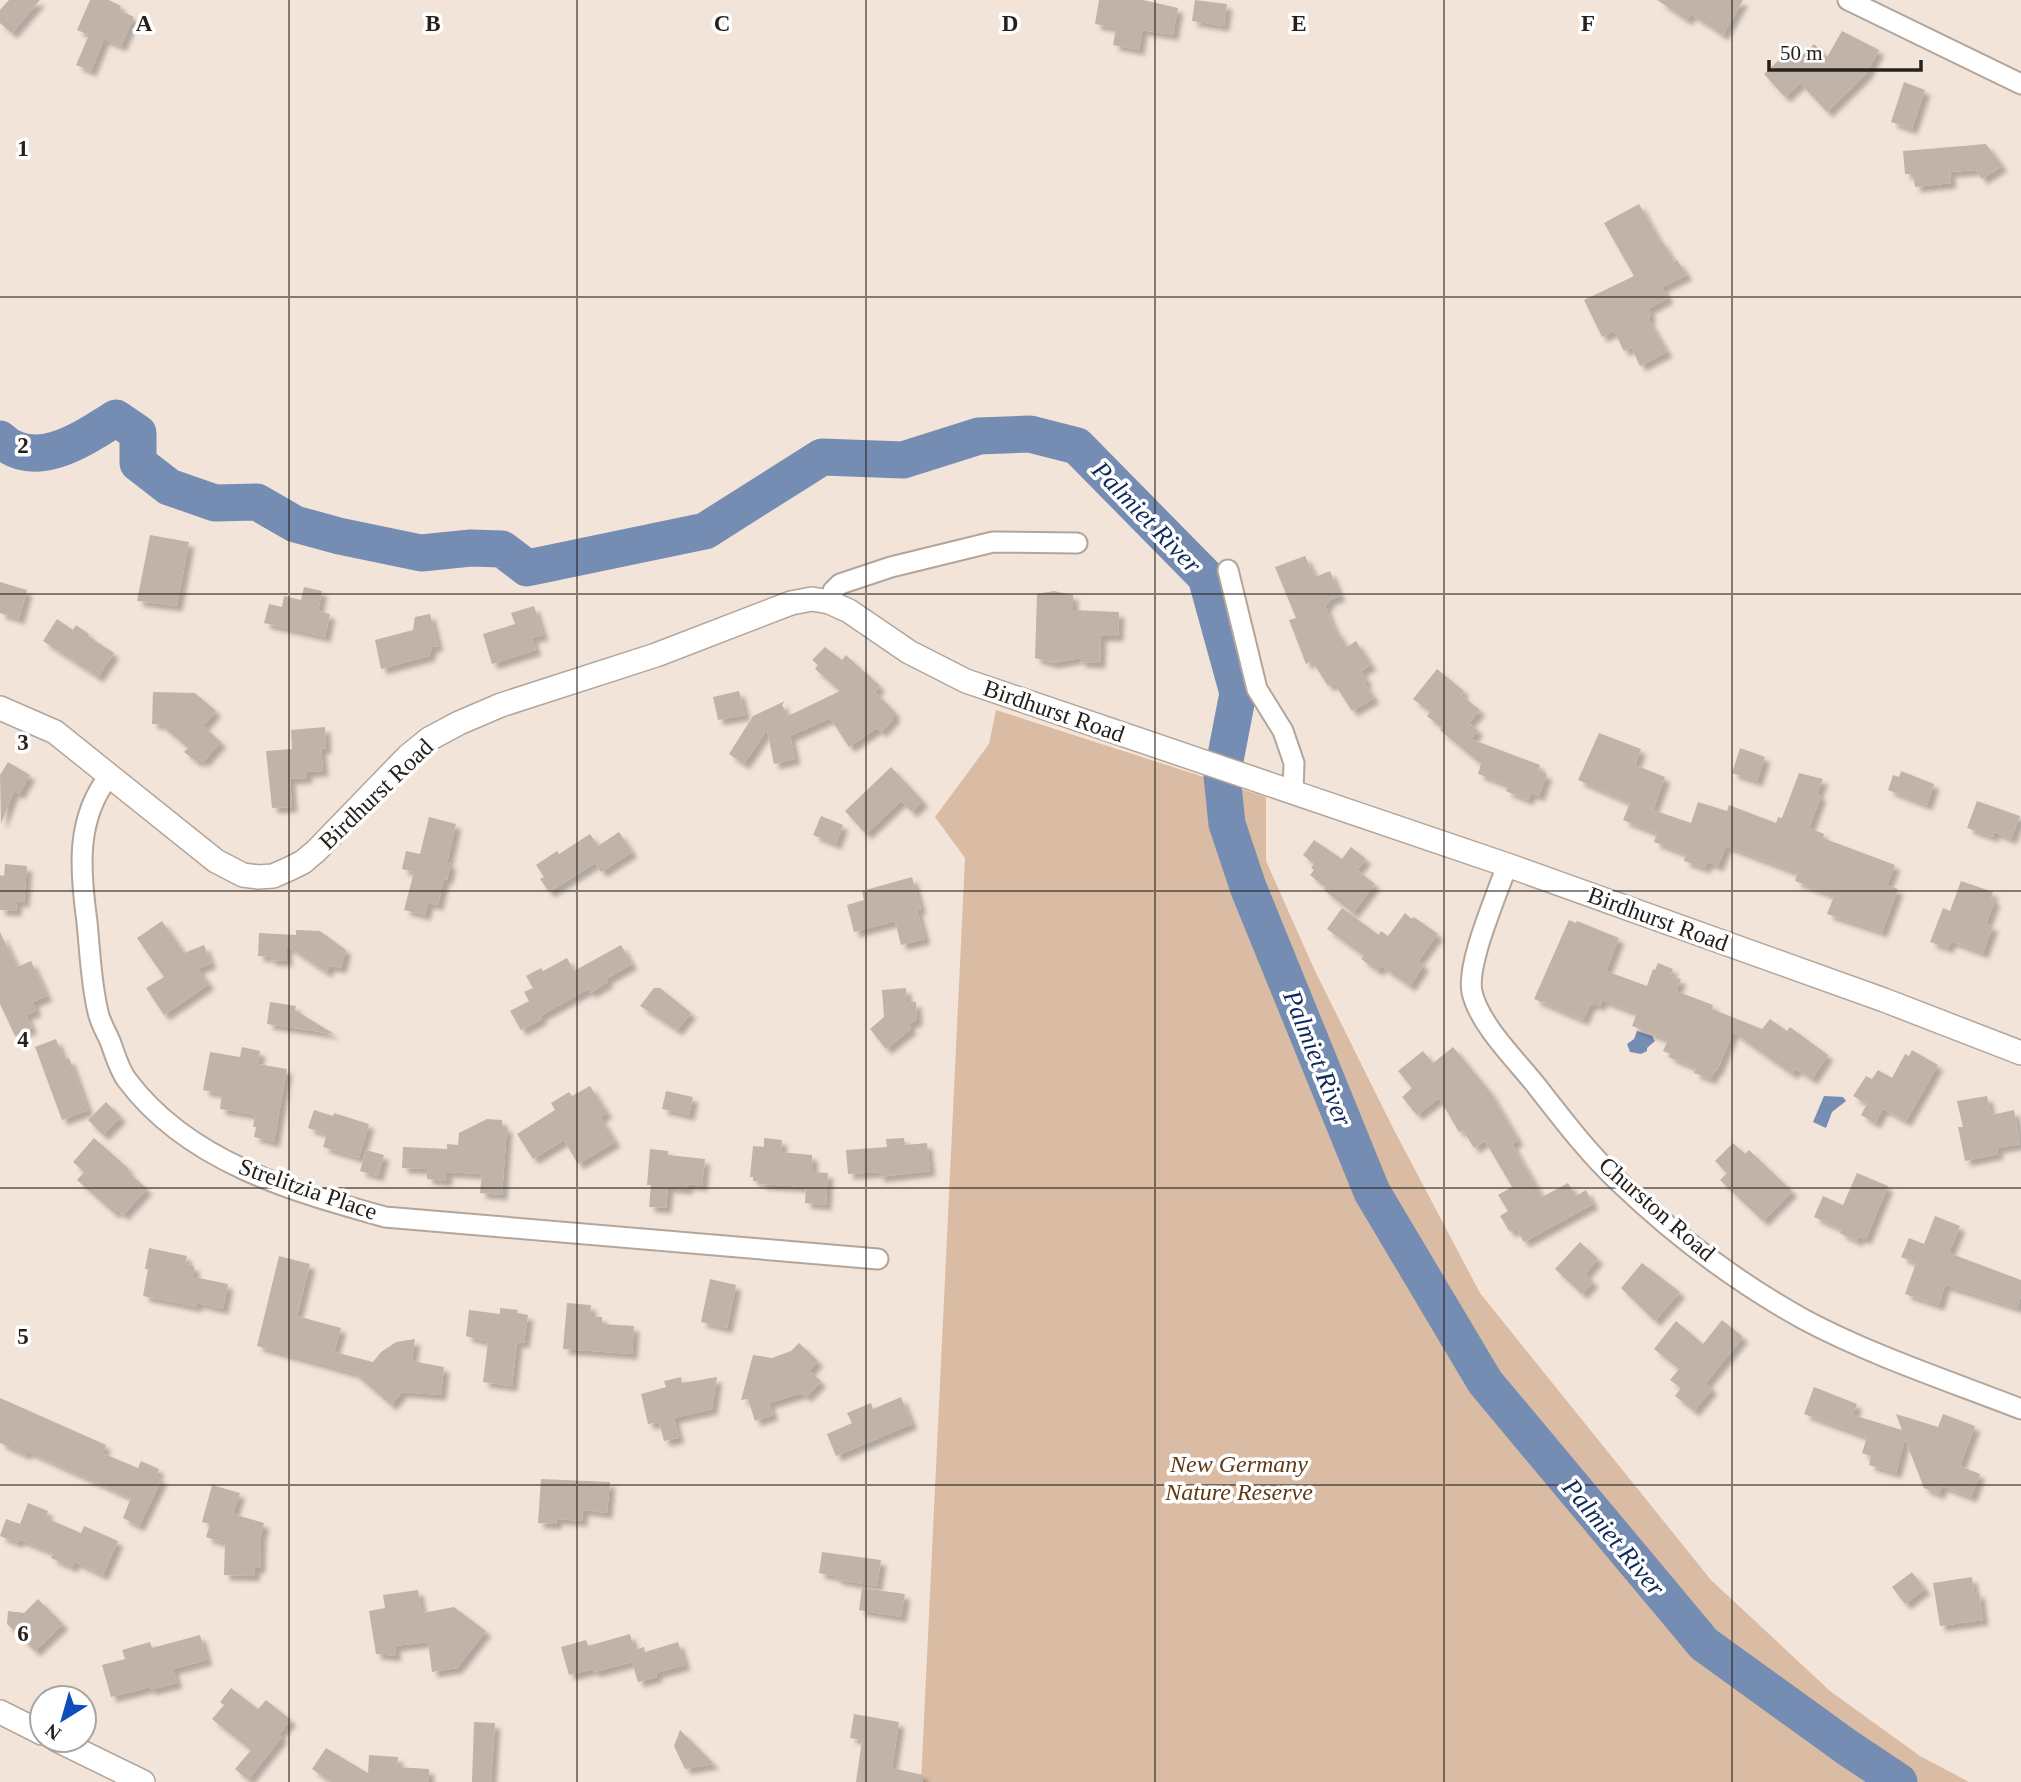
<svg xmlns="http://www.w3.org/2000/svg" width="2021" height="1782" font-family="'Times New Roman',serif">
<defs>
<filter id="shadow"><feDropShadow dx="5.5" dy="5.5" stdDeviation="2" flood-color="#0004"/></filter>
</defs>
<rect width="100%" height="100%" fill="#f3e4d9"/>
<path fill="#dabca4" d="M996,710L1266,797V861L1315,971L1394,1130L1480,1293L1711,1580L1830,1691L1920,1756L1969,1782H921L965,858L935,817L989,744Z"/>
<g fill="#768db3">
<path d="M1637,1031L1652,1036L1655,1041L1647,1048V1051L1641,1054L1630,1052L1627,1044L1634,1039Z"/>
<path d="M1824,1096L1843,1097L1846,1101L1832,1112L1826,1128L1813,1122Z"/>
</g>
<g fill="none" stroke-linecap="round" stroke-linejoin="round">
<path stroke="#768db3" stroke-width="37" d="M0,439C35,473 84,438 116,418L138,433V463L169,487L215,503L257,502L295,524L339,536L421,553L471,548L502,549L527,568L705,531L822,457L903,460L979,436L1030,434L1077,446L1206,577L1238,693L1222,776L1227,824L1248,887L1372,1192L1485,1382L1704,1644L1848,1748L1899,1782"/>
</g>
<g fill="#c1b3a8" filter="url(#shadow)">
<path d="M9,0H40L12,33L0,23V10Z"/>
<path d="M90,0H109L121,6L119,10L134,17L121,46L104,39L91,71L76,65L89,35L77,30Z"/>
<path d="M1099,0H1143L1178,8L1173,35L1142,30L1139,50L1113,45L1116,28L1095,24Z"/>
<path d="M1195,0L1227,4L1224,26L1192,21Z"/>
<path d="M1657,0H1743L1723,35L1691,14L1687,20Z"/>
<path d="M1842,31L1879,50L1866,74L1827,112L1800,83L1785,97L1764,74L1784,55L1785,57L1789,54L1796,62L1814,44L1827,57Z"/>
<path d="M1904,82L1925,90L1912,129L1891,122Z"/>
<path d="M1986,144L2002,166L1982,179L1976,170L1950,172L1951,183L1915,187L1913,174H1905L1903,151Z"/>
<path d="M1639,204L1660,242L1662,241L1674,262L1677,260L1687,275L1662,287L1668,298L1648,309L1651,315L1648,319L1667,352L1640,366L1631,347L1624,351L1614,331L1602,337L1584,300L1634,276L1604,223Z"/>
<path d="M150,535L189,542L177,606L137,601Z"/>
<path d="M1305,556L1315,577L1330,571L1340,596L1328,601L1329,604L1325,606L1332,624L1347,647L1356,641L1371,665L1361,671L1367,681L1364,683L1374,698L1352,711L1334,683L1328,686L1312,661L1306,664L1289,620L1296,618L1275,567Z"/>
<path d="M0,582L27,590L19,619L0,613Z"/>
<path d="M304,587L322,591L318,611L330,614L325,637L264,623L269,604L282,607L284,596L301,600Z"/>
<path d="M1054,591L1073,595V610L1119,612L1118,636H1101L1100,663L1080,662V658L1053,663L1035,658L1037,594Z"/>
<path d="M534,606L543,635L532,638L536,650L492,664L483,634L515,624L511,613Z"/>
<path d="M430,614L438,646L432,647L429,656L381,669L375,640L413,630L415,617Z"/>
<path d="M57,619L73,630L76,625L89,634L88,636L114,653L98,677L43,641Z"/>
<path d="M825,647L842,660L846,655L880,686L875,692L894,711V718L881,732L877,728L849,747L830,718L790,736L795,759L774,764L767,730L744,764L729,754L753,716L785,701L782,705L788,716L840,691L815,669L818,665L812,660Z"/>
<path d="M1437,669L1464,691L1461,695L1480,710L1469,723L1478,730L1471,739L1540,765L1538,771L1547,774L1539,796L1531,793L1528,800L1506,791L1508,785L1478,774L1481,764L1440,730L1442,728L1427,716L1430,712L1413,699Z"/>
<path d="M739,691L745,715L718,720L713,697Z"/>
<path d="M153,692L195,693L216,711L203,726L221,742L203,762L199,759L197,762L184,752L188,748L160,724H152Z"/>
<path d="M325,727L326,748L321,749L323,771L307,772V778L290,779L292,807L272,808L266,751L292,749L291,730Z"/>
<path d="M1599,733L1641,749L1635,765L1665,777L1653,810L1691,823L1698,802L1727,811L1729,805L1776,823L1778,817L1782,818L1799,773L1823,779L1817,794L1821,796L1809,828L1824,834L1823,838L1895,865L1887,885L1898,889L1882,932L1827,914L1834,896L1795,881L1798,873L1726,846L1718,866L1708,862L1705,868L1684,861L1686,854L1654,842L1657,833L1623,820L1630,803L1578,780Z"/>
<path d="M1740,748L1765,757L1757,781L1732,773Z"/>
<path d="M8,762L30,775L19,794L14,791L1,824L0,775Z"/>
<path d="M891,767L923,801L912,812L901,801L866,834L845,811Z"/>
<path d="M1901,771L1934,784L1927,805L1888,790L1893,775L1899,777Z"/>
<path d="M1977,801L2020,816L2011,839L1994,832L1993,837L1967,828Z"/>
<path d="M821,816L843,825L836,844L813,835Z"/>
<path d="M429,817L456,824L447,863L451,864L447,880L444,879L438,905L428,903L425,915L404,910L414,872L402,869L406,851L420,854Z"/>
<path d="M619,832L632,852L601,872L595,863L549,892L540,879L544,877L536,865L557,851L559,854L590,834L598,846Z"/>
<path d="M1314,840L1342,859L1351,847L1366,859L1357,870L1375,884L1353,913L1324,890L1326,888L1310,875L1314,870L1311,868L1314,864L1303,855Z"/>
<path d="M5,864L27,866L24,902L17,901L16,911L0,910V875L4,876Z"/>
<path d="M912,877L921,909L917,910L925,939L901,945L895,921L854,932L847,905L864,900L862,891Z"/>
<path d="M1961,881L1993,892L1991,898L1995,900L1986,924L1993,926L1983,953L1951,941L1948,948L1930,942L1943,908L1950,911Z"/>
<path d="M1342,908L1379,935L1381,931L1388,936L1405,913L1412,919L1414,917L1438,934L1418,961L1424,965L1410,986L1381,966L1378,971L1361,959L1364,956L1327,929Z"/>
<path d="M1569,920L1576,923L1577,921L1619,938L1606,971L1647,986L1653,969L1655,970L1658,963L1673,969L1670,976L1681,979L1676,991L1713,1005L1712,1009L1762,1029L1770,1019L1787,1031L1790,1027L1828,1055L1812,1079L1796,1069L1792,1074L1733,1032L1717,1071L1715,1070L1711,1079L1694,1073L1696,1068L1669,1057L1670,1054L1663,1051L1668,1040L1632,1026L1637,1013L1602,1000L1600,1006L1593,1003L1592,1006L1590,1005L1583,1020L1534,999Z"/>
<path d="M162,921L184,953L204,945L211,963L198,969L209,984L164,1015L146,988L164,977L137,938Z"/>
<path d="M296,930L320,931L346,950L341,968L330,966L326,972L287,946V961L270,960V957L258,956L259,933L296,935Z"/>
<path d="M0,932L17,967L31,961L47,996L33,1002L36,1011L26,1015L32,1028L15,1036L0,1004Z"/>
<path d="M621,945L632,964L606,979L608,982L590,993L588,989L540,1016L542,1019L521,1030L510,1011L529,1001L524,992L533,988L526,976L541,968L543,971L567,958L574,971Z"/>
<path d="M654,988H660L691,1013L677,1030L640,1006Z"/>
<path d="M906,988L907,1002H916L917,1020L909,1024L911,1029L886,1049L870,1029L884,1017L882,990Z"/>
<path d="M270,1002L296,1006L295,1010L334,1034L267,1024Z"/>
<path d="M56,1039L64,1060L69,1058L88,1110L62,1120L35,1047Z"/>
<path d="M242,1047L260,1051L258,1064L287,1069L274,1142L254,1137L256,1127H253L255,1115L220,1109L222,1094L203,1090L210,1052L240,1057Z"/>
<path d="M1453,1047L1490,1092L1518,1140L1512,1144L1542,1197L1568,1183L1576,1196L1586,1190L1593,1204L1524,1242L1516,1229L1510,1232L1500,1216L1508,1211L1498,1195L1512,1187L1485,1141L1474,1148L1463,1130L1459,1132L1439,1098L1417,1115L1402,1097L1412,1088L1398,1071L1423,1051L1433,1063Z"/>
<path d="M1912,1050L1938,1065L1906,1121L1883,1109L1875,1123L1861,1115L1867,1104L1853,1096L1866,1076L1872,1079L1878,1070L1892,1078L1905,1054L1909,1056Z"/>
<path d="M590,1086L607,1113L600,1117L615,1142L578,1164L564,1140L533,1159L517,1134L555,1110L551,1103L569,1092L572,1096Z"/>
<path d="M666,1091L693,1097L689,1115L662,1109Z"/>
<path d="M1987,1096L1991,1115L2014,1110L2020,1144L1997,1148L1998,1154L1965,1161L1958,1127H1963L1957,1101Z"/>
<path d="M106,1102L121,1117L103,1135L88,1120Z"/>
<path d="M314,1110L333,1116L334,1113L369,1124L359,1158L323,1147L327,1134L308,1128Z"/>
<path d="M487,1119L502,1120V1127H507L502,1195L480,1193L482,1174L447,1172V1181L427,1179V1169L402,1168L403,1147L447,1149V1144L458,1145L459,1133Z"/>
<path d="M94,1138L129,1169L127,1171L147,1189L123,1215L117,1210L114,1213L77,1180L84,1172L73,1162Z"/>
<path d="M764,1138L782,1140L781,1152L812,1155L813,1172L828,1173L826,1205L805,1203L806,1187L760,1184L761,1181H753V1177H750L753,1146L764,1147Z"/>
<path d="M904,1138L905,1145L927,1143L930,1171L879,1177V1172L848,1174L846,1150L887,1147L886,1139Z"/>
<path d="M1733,1143L1745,1154L1749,1150L1792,1191L1763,1221L1720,1180L1727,1173L1715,1161Z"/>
<path d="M650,1149L668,1151V1155L705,1159L702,1186L688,1184L687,1189L668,1187L666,1208L649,1207L651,1185H647Z"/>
<path d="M366,1150L384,1155L378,1176L360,1171Z"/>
<path d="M1857,1173L1888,1186L1866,1239L1859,1237L1857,1241L1840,1233L1841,1229L1814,1217L1823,1196L1843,1205Z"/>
<path d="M1935,1216L1960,1226L1949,1253L2021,1280V1296L2017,1308L1945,1285L1939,1305L1905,1294L1916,1263L1901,1257L1909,1238L1924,1244Z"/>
<path d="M1580,1242L1598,1259L1585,1274L1593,1282L1582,1294L1555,1269Z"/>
<path d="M149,1248L187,1256L185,1264L194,1266V1277L228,1284L223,1309L197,1303L196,1307L143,1296L148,1269H145Z"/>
<path d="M279,1256L310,1264L297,1316L341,1328L334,1352L373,1362L381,1352L396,1342L415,1339L412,1361L444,1367L441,1395L402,1392L391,1405L354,1373L257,1346Z"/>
<path d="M1642,1263L1680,1292L1655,1321L1621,1288Z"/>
<path d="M710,1279L736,1285L727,1328L701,1322Z"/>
<path d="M567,1303L591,1305L590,1316L602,1317V1324L634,1326L632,1354L563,1349Z"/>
<path d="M500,1308L518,1310L517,1313L528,1315L524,1343L517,1342L512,1386L483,1382L488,1342L466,1336L469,1310L500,1314Z"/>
<path d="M1722,1320L1743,1337L1706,1383L1712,1389L1694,1411L1675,1396L1681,1388L1670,1380L1679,1369L1654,1349L1676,1321L1703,1344Z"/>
<path d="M799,1343L818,1361L809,1371L821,1381L806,1397L802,1393L769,1403L773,1415L755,1421L748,1399L741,1400L753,1355L772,1358L791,1351Z"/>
<path d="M681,1377L682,1383L717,1377L712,1409L674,1418L679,1438L664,1441L659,1422L648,1424L641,1394L666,1387L664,1381Z"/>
<path d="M1814,1387L1857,1404L1853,1415L1902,1430L1896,1414L1938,1427L1943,1414L1975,1426L1960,1466L1980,1474L1971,1497L1942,1486L1939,1494L1924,1488L1905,1439L1896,1473L1869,1465L1871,1456L1862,1453L1867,1437L1804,1414Z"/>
<path d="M901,1397L912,1424L836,1456L827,1434L852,1423L847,1413L871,1403L873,1409Z"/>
<path d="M0,1398L106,1445L102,1453L138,1468L141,1461L159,1469L156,1476L162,1479L139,1526L123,1518L131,1498L27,1451L26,1455L0,1443Z"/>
<path d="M541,1479L610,1482L607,1513L583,1510L582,1521L557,1519L556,1524L538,1523Z"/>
<path d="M212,1485L240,1493L233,1514L264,1523L261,1535L260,1568H255L254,1576L224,1575L225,1543L206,1537L210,1524L202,1522Z"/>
<path d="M28,1503L48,1511L46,1518L81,1533L84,1526L118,1541L103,1575L75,1562L72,1567L51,1558L53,1553L19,1539L18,1543L0,1536L6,1519L20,1524Z"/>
<path d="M822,1552L881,1560L877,1586L839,1580L834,1576L819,1573Z"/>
<path d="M1912,1572L1925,1589L1905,1604L1892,1587Z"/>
<path d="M1972,1577L1974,1594L1979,1591L1983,1620L1940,1626L1933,1583Z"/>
<path d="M862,1588L905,1594L901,1617L859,1610Z"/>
<path d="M418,1590L422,1613L454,1607L486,1631L457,1668L432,1672L428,1642L395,1646L396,1656L376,1654L369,1611L385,1608L383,1595Z"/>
<path d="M38,1599L63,1624L35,1651L7,1624L8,1611L24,1613Z"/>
<path d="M630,1634L634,1650L644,1647L645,1652L678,1642L685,1665L656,1673L657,1677L638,1682L632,1662L594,1672L593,1669L569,1675L561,1647L586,1640L588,1646Z"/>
<path d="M200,1635L207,1660L173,1669L177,1683L150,1690V1687L111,1697L102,1665L125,1659L122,1650L150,1642L152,1648Z"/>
<path d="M231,1688L258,1709L266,1700L291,1720L279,1734L282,1737L248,1780L235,1769L251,1750L212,1719L224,1705L220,1702Z"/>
<path d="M854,1714L899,1722L892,1768L923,1775V1782H856L862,1740L850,1738Z"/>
<path d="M474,1722L495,1723L491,1782H472Z"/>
<path d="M680,1730L714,1764L685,1769L674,1746Z"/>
<path d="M326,1748L368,1773L369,1755L398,1757L397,1767L429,1769V1782H331L312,1769Z"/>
</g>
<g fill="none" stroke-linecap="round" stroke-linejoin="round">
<g stroke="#b3a59a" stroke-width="23">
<g id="minor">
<path d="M1848,0L2021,84"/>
<path d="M1228,570L1257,689L1283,731L1294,763L1293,791"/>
<path d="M829,602L833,591L840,584L891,567L993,542L1077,543"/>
<path d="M110,775C75,818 80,871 87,922C90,952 91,983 98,1012C100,1022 106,1032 110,1041C115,1054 119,1070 127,1080C188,1162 292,1191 385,1217L878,1259"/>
<path d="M1507,865C1497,895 1466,964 1472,992C1479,1024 1515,1059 1535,1084C1561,1117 1587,1152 1618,1181C1673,1234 1738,1283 1805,1320C1873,1356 1949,1381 2021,1409"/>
</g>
</g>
<g stroke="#b3a59a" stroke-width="26">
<g id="tertiary">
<path d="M0,708L55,732L216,861L243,875L258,877L273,876L289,869L303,862L316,851L408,756L429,739L459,723L501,705L656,655L791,603L812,599L829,602L849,611L909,652L966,681L1507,865L1884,1000L2021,1053"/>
<path d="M0,1712L42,1733"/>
<path d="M57,1740L143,1782"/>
</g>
</g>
<use href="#minor" stroke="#fff" stroke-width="19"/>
<use href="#tertiary" stroke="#fff" stroke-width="23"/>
</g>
<path fill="none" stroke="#26211c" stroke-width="2" stroke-opacity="0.55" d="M289,0V1782M577,0V1782M866,0V1782M1155,0V1782M1444,0V1782M1732,0V1782M0,297H2021M0,594H2021M0,891H2021M0,1188H2021M0,1485H2021"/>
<g text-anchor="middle" stroke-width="7" stroke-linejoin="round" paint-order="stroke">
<g font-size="24" fill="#26211c" stroke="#fff">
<text transform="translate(1054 711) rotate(19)" y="8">Birdhurst Road</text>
<text transform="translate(376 794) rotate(-44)" y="8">Birdhurst Road</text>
<text transform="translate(1658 919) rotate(20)" y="8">Birdhurst Road</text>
<text transform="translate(308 1189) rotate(19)" y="8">Strelitzia Place</text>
<text transform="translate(1657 1209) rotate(41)" y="8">Churston Road</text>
</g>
<g font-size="24" font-style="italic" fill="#603914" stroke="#fff">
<text x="1239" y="1472">New Germany<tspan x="1239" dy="28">Nature Reserve</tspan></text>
</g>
<g font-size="26" font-style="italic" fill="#0e2959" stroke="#fff">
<text transform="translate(1147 517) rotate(46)" y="9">Palmiet River</text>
<text transform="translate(1318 1058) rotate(68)" y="9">Palmiet River</text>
<text transform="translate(1614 1537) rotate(50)" y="9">Palmiet River</text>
</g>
</g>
<g font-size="23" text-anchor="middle" font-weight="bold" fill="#26211c" stroke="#fff" stroke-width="7" stroke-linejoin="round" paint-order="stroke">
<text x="144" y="31">A</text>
<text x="433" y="31">B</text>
<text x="722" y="31">C</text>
<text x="1010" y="31">D</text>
<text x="1299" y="31">E</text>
<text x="1588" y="31">F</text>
<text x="23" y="156">1</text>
<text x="23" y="453">2</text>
<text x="23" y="750">3</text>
<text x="23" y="1047">4</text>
<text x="23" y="1344">5</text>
<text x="23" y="1641">6</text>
</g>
<g transform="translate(63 1719) rotate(217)"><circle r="33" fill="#ffffff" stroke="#a8a6a4" stroke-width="2"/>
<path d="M0-5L12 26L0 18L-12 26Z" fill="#0f4db9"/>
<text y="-10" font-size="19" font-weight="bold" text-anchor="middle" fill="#26211c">N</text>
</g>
<path d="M1769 60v10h152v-10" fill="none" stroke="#26211c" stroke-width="3.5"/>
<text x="1780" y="60" font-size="21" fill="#26211c" stroke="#ffffff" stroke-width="5" paint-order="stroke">50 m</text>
</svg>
